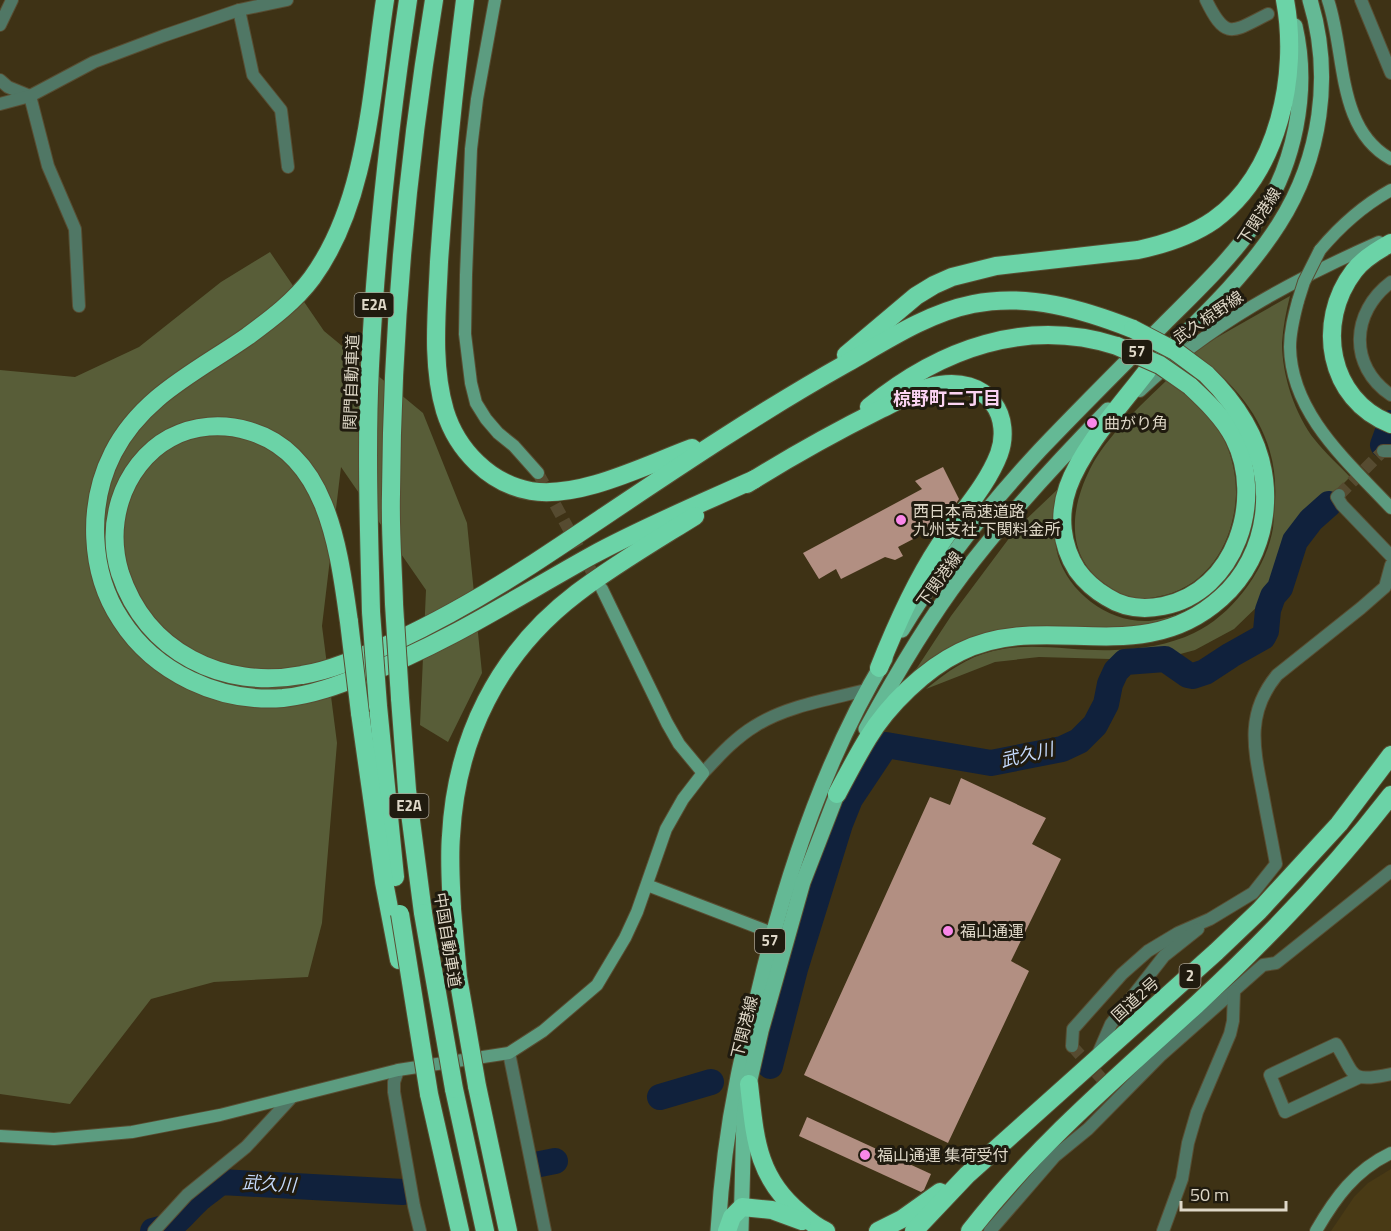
<svg xmlns="http://www.w3.org/2000/svg" width="1391" height="1231" font-family="'Titillium Web','Noto Sans JP',sans-serif">
<rect width="100%" height="100%" fill="#3e3215"/>
<path fill="#493a15" d="M1391,1169V1231H1331L1354,1197L1368,1183Z"/>
<g fill="#585d38">
<path d="M270,252L324,331L423,413L467,523L482,673L448,742L420,725L426,590L341,467L322,626L337,743L322,923L308,977L214,982L151,999L70,1104L0,1094V370L75,377L139,347L221,282Z"/>
<path d="M1290,296C1286,312 1283,327 1282,343C1282,375 1295,415 1315,440C1325,453 1339,465 1350,477L1329,498L1326,504L1298,530L1292,540L1280,578L1263,601L1234,629L1195,650L1173,656L1167,664L1125,665L1110,659L1039,657L995,662L926,689C947,672 967,657 993,651C1033,641 1074,652 1115,650C1141,649 1169,645 1194,633C1232,615 1266,570 1273,528C1274,519 1274,510 1275,501C1279,436 1244,390 1194,353L1216,338Z"/>
<path d="M1167,380C1175,385 1186,390 1193,397C1220,422 1237,458 1236,495C1234,539 1211,583 1165,595C1153,598 1141,600 1129,597C1119,594 1109,587 1101,581C1065,552 1071,507 1090,469C1106,437 1141,405 1167,380Z"/>
<path d="M1059,488C1057,510 1052,534 1058,556C1069,593 1109,623 1149,621C1167,619 1184,612 1201,606L1154,626L1025,629L913,674L951,616L1016,529Z"/>
</g>
<g fill="none" stroke-linecap="round" stroke-linejoin="round">
<g stroke="#10213c" stroke-width="26">
<path d="M1383,445L1391,423"/>
<path d="M770,1066L795,969L840,824L850,799L886,745L991,763L1062,749L1079,741L1095,725L1106,704L1110,684L1116,671L1125,662L1165,659L1188,675L1193,676L1205,672L1231,655L1263,637L1266,631L1268,610L1273,596L1280,588L1295,541L1311,520L1329,504"/>
<path d="M660,1097L711,1082"/>
<path d="M540,1164L555,1161"/>
<path d="M153,1231C182,1224 179,1217 199,1199C206,1193 214,1188 221,1182L403,1192"/>
</g>
</g>
<g fill="#b28f82">
<path d="M943,467L959,499L955,505L937,515L938,526L898,547L903,556L895,560L885,557L841,579L836,569L819,579L803,553L922,489L915,481Z"/>
<path d="M961,778L1046,818L1032,844L1061,859L1011,961L1029,971L948,1143L804,1075L930,797L950,805Z"/>
<path d="M807,1117L931,1174L924,1190L921,1192L799,1136Z"/>
</g>
<g fill="none" stroke-linecap="round" stroke-linejoin="round">
<g stroke="#564b30" stroke-width="12" stroke-dasharray="12 6" stroke-linecap="butt">
<path d="M1339,495L1383,451"/>
<path d="M1072,1046L1113,1091"/>
</g>
<path stroke="#564b30" stroke-width="12" stroke-dasharray="12 6" stroke-linecap="butt" d="M538,473L599,585"/>
<g stroke="#584d32" stroke-width="14">
<g id="street">
<path d="M1206,0C1226,41 1232,32 1268,14"/>
<path d="M1361,0L1391,73"/>
<path d="M239,10L253,75L281,110L288,167"/>
<path d="M0,25L12,0"/>
<path d="M0,80L8,87L30,96"/>
<path d="M30,96L48,166L75,229L79,306"/>
<path d="M0,104L30,96L94,62L163,36L239,10L287,0"/>
<path d="M1391,282C1351,312 1348,366 1391,395"/>
<path d="M1383,451H1391"/>
<path d="M1339,495L1337,497L1342,505L1391,556"/>
<path d="M703,773C719,756 735,738 755,726C786,706 831,699 866,690"/>
<path d="M1072,1046L1073,1029L1122,974L1148,951L1178,933L1210,919L1253,893L1276,864C1272,841 1267,818 1263,795C1254,749 1245,714 1277,675L1361,608L1385,587L1391,565"/>
<path d="M509,1053L545,1231"/>
<path d="M1098,1054L1111,1024L1164,956L1198,929"/>
<path d="M398,1070L394,1082V1092L414,1206L420,1231"/>
<path d="M1358,1078L1285,1112L1270,1075L1336,1044C1356,1076 1348,1083 1391,1074"/>
<path d="M154,1231L187,1195L246,1147L292,1097"/>
<path d="M990,1231L1055,1156L1088,1129L1160,1056L1263,965L1276,963L1391,871"/>
<path d="M1163,1231L1182,1179L1188,1143L1197,1112L1230,1034L1233,1021L1234,991"/>
</g>
</g>
<g stroke="#584d32" stroke-width="14">
<g id="secondary">
<path d="M495,0L477,99L471,149L466,275L465,334L471,383L476,403L486,419L498,433L514,446L538,473"/>
<path d="M1328,0C1346,53 1336,129 1391,159"/>
<path d="M1320,250C1341,225 1362,206 1391,190"/>
<path d="M1298,301C1294,316 1290,331 1290,347C1291,414 1349,463 1391,508"/>
<path d="M1140,391C1208,325 1293,280 1379,242"/>
<path d="M647,885L780,936"/>
<path d="M0,1136L54,1139L132,1132L220,1115L398,1070L509,1053L543,1031L597,985L625,938L637,912L666,829L683,799L703,773L679,744L667,723L602,589"/>
<path d="M1316,1231C1335,1198 1355,1170 1391,1153"/>
</g>
</g>
<g stroke="#584d32" stroke-width="17">
<g id="primary">
<path d="M1148,370C1194,324 1244,279 1279,224C1321,158 1333,75 1310,0"/>
<path d="M902,630C941,565 989,505 1040,450C1081,407 1123,365 1165,323C1197,291 1231,259 1256,222C1295,167 1310,91 1295,26"/>
<path d="M866,729C895,676 926,623 963,574C1007,516 1056,463 1108,410"/>
<path d="M718,1231C721,1181 727,1131 737,1082C742,1054 750,1026 757,998C784,881 823,762 885,659"/>
<path d="M741,1231L744,1116L749,1084L761,1031L803,882L841,784"/>
</g>
</g>
<g stroke="#584d32" stroke-width="20">
<g id="highway">
<path d="M385,0C371,91 368,201 312,278C295,301 271,319 248,336C198,371 142,396 113,453C87,504 89,572 121,620C155,673 220,703 283,698C312,695 339,685 366,674C445,644 517,597 591,556C644,527 700,504 755,479"/>
<path d="M465,0C454,87 445,174 439,262C437,311 431,364 445,411C457,450 490,484 531,491C580,499 646,465 692,448"/>
<path d="M1391,243C1378,250 1363,259 1354,271C1315,322 1328,400 1391,424"/>
<path d="M846,355L916,296L934,285L952,277L996,266L1138,250C1166,244 1191,236 1214,220C1279,173 1299,74 1285,0"/>
<path d="M1147,371C1121,405 1082,448 1068,487C1058,515 1061,545 1077,570C1085,581 1095,590 1107,597C1124,608 1143,610 1163,606C1236,592 1265,499 1234,438C1224,418 1206,401 1190,386"/>
<path d="M869,407C940,349 1026,317 1117,346"/>
<path d="M747,484C790,457 835,432 881,409C900,400 919,388 940,385C959,382 981,386 993,403C1004,417 1005,438 999,454C986,488 958,516 939,546C914,584 896,625 879,668"/>
<path d="M394,604C393,567 390,531 391,494C392,328 407,164 434,0"/>
<path d="M371,612C369,530 366,448 370,366C376,244 390,121 408,0"/>
<path d="M349,622C339,553 329,454 249,431C223,423 194,425 170,438C146,451 128,475 120,501C113,524 113,550 120,573C146,652 223,690 302,675C334,670 365,655 394,642C452,615 505,583 557,548C653,484 747,419 847,363C887,340 928,313 973,304C1028,293 1082,309 1133,329"/>
<path d="M400,698L407,790L423,913"/>
<path d="M378,706L395,877"/>
<path d="M360,713L384,882L399,960"/>
<path d="M837,794C847,775 857,756 868,738C888,705 925,669 960,652C1045,609 1140,671 1221,598C1245,577 1260,547 1264,515C1271,459 1245,412 1206,374"/>
<path d="M452,909C451,885 449,860 451,836C456,739 498,653 577,593C614,565 655,541 695,516"/>
<path d="M749,1084C755,1136 756,1177 800,1213C808,1220 816,1227 826,1231"/>
<path d="M477,1086L508,1231"/>
<path d="M454,1089L485,1231"/>
<path d="M429,1094L460,1231"/>
<path d="M727,1231L732,1217L742,1207L772,1210L802,1221"/>
<path d="M878,1231L902,1219L940,1192"/>
<path d="M914,1231L967,1175L1216,952L1259,911L1339,824L1391,755"/>
<path d="M970,1231C1036,1146 1117,1077 1196,1005C1265,941 1333,870 1391,795"/>
</g>
</g>
<use href="#street" stroke="#507765" stroke-width="12"/>
<use href="#secondary" stroke="#5c9c80" stroke-width="12"/>
<use href="#primary" stroke="#64b995" stroke-width="15"/>
<use href="#highway" stroke="#6bd3a7" stroke-width="18"/>
<g stroke="#584d32" stroke-width="14" stroke-linecap="butt">
<path id="secondary-bridge" d="M1298,301L1304,282L1320,250"/>
</g>
<g stroke="#584d32" stroke-width="20" stroke-linecap="butt">
<g id="highway-bridge">
<path d="M1133,329L1175,351L1206,374"/>
<path d="M1117,346L1160,365L1190,386"/>
<path d="M394,604L400,698"/>
<path d="M371,612L378,706"/>
<path d="M349,622L360,713"/>
<path d="M452,909L458,977L477,1086"/>
<path d="M423,913L454,1089"/>
<path d="M400,914L429,1094"/>
</g>
</g>
<use href="#secondary-bridge" stroke="#5c9c80" stroke-width="12"/>
<use href="#highway-bridge" stroke="#6bd3a7" stroke-width="18"/>
</g>
<g fill="#f987e9" stroke="#201b0f" stroke-width="2">
<circle cx="1092" cy="423" r="6"/>
<circle cx="901" cy="520" r="6"/>
<circle cx="948" cy="931" r="6"/>
<circle cx="865" cy="1155" r="6"/>
</g>
<g text-anchor="middle" stroke-width="6" stroke-linejoin="round" paint-order="stroke">
<g fill="#201b0f" stroke="#a69f90" stroke-width="1.5">
<rect x="354.5" y="293" width="39" height="24" rx="4.5"/>
<rect x="1122" y="340" width="30" height="24" rx="4.5"/>
<rect x="389.5" y="794" width="39" height="24" rx="4.5"/>
<rect x="755" y="929" width="30" height="24" rx="4.5"/>
<rect x="1179.5" y="964" width="21" height="24" rx="4.5"/>
</g>
<g font-size="15" font-weight="bold" fill="#dfd8c8">
<text x="374" y="310">E2A</text>
<text x="1137" y="357">57</text>
<text x="409" y="811">E2A</text>
<text x="770" y="946">57</text>
<text x="1190" y="981">2</text>
</g>
<g font-size="16" fill="#dfd8c8" stroke="#201b0f">
<text transform="translate(1259 216) rotate(-57)" y="6">下関港線</text>
<text transform="translate(1208 317) rotate(-34)" y="6">武久椋野線</text>
<text transform="translate(351 382) rotate(-88)" y="6">関門自動車道</text>
<text transform="translate(939 579) rotate(-54)" y="6">下関港線</text>
<text transform="translate(448 940) rotate(81)" y="6">中国自動車道</text>
<text transform="translate(1135 999) rotate(-42)" y="6">国道2号</text>
<text transform="translate(744 1027) rotate(-76)" y="6">下関港線</text>
</g>
<g font-size="16" fill="#dfd8c8" stroke="#201b0f" text-anchor="start">
<text x="1104" y="429">曲がり角</text>
<text x="913" y="517">西日本高速道路<tspan x="913" dy="18">九州支社 下関料金所</tspan></text>
<text x="960" y="937">福山通運</text>
<text x="877" y="1161">福山通運 集荷受付</text>
</g>
<g font-size="18" font-weight="bold" fill="#fbd3f3" stroke="#201b0f">
<text x="947" y="405">椋野町二丁目</text>
</g>
<g font-size="18" font-style="italic" fill="#c4d9fb" stroke="#201b0f">
<text transform="translate(1027 755) rotate(-13)" y="6">武久川</text>
<text transform="translate(269 1184) rotate(3)" y="6">武久川</text>
</g>
</g>
<path d="M1181 1201v9h105v-9" fill="none" stroke="#dfd8c8" stroke-width="3"/>
<text x="1190" y="1201" font-size="18" fill="#dfd8c8" stroke="#201b0f" stroke-width="4.5" paint-order="stroke">50 m</text>
</svg>
